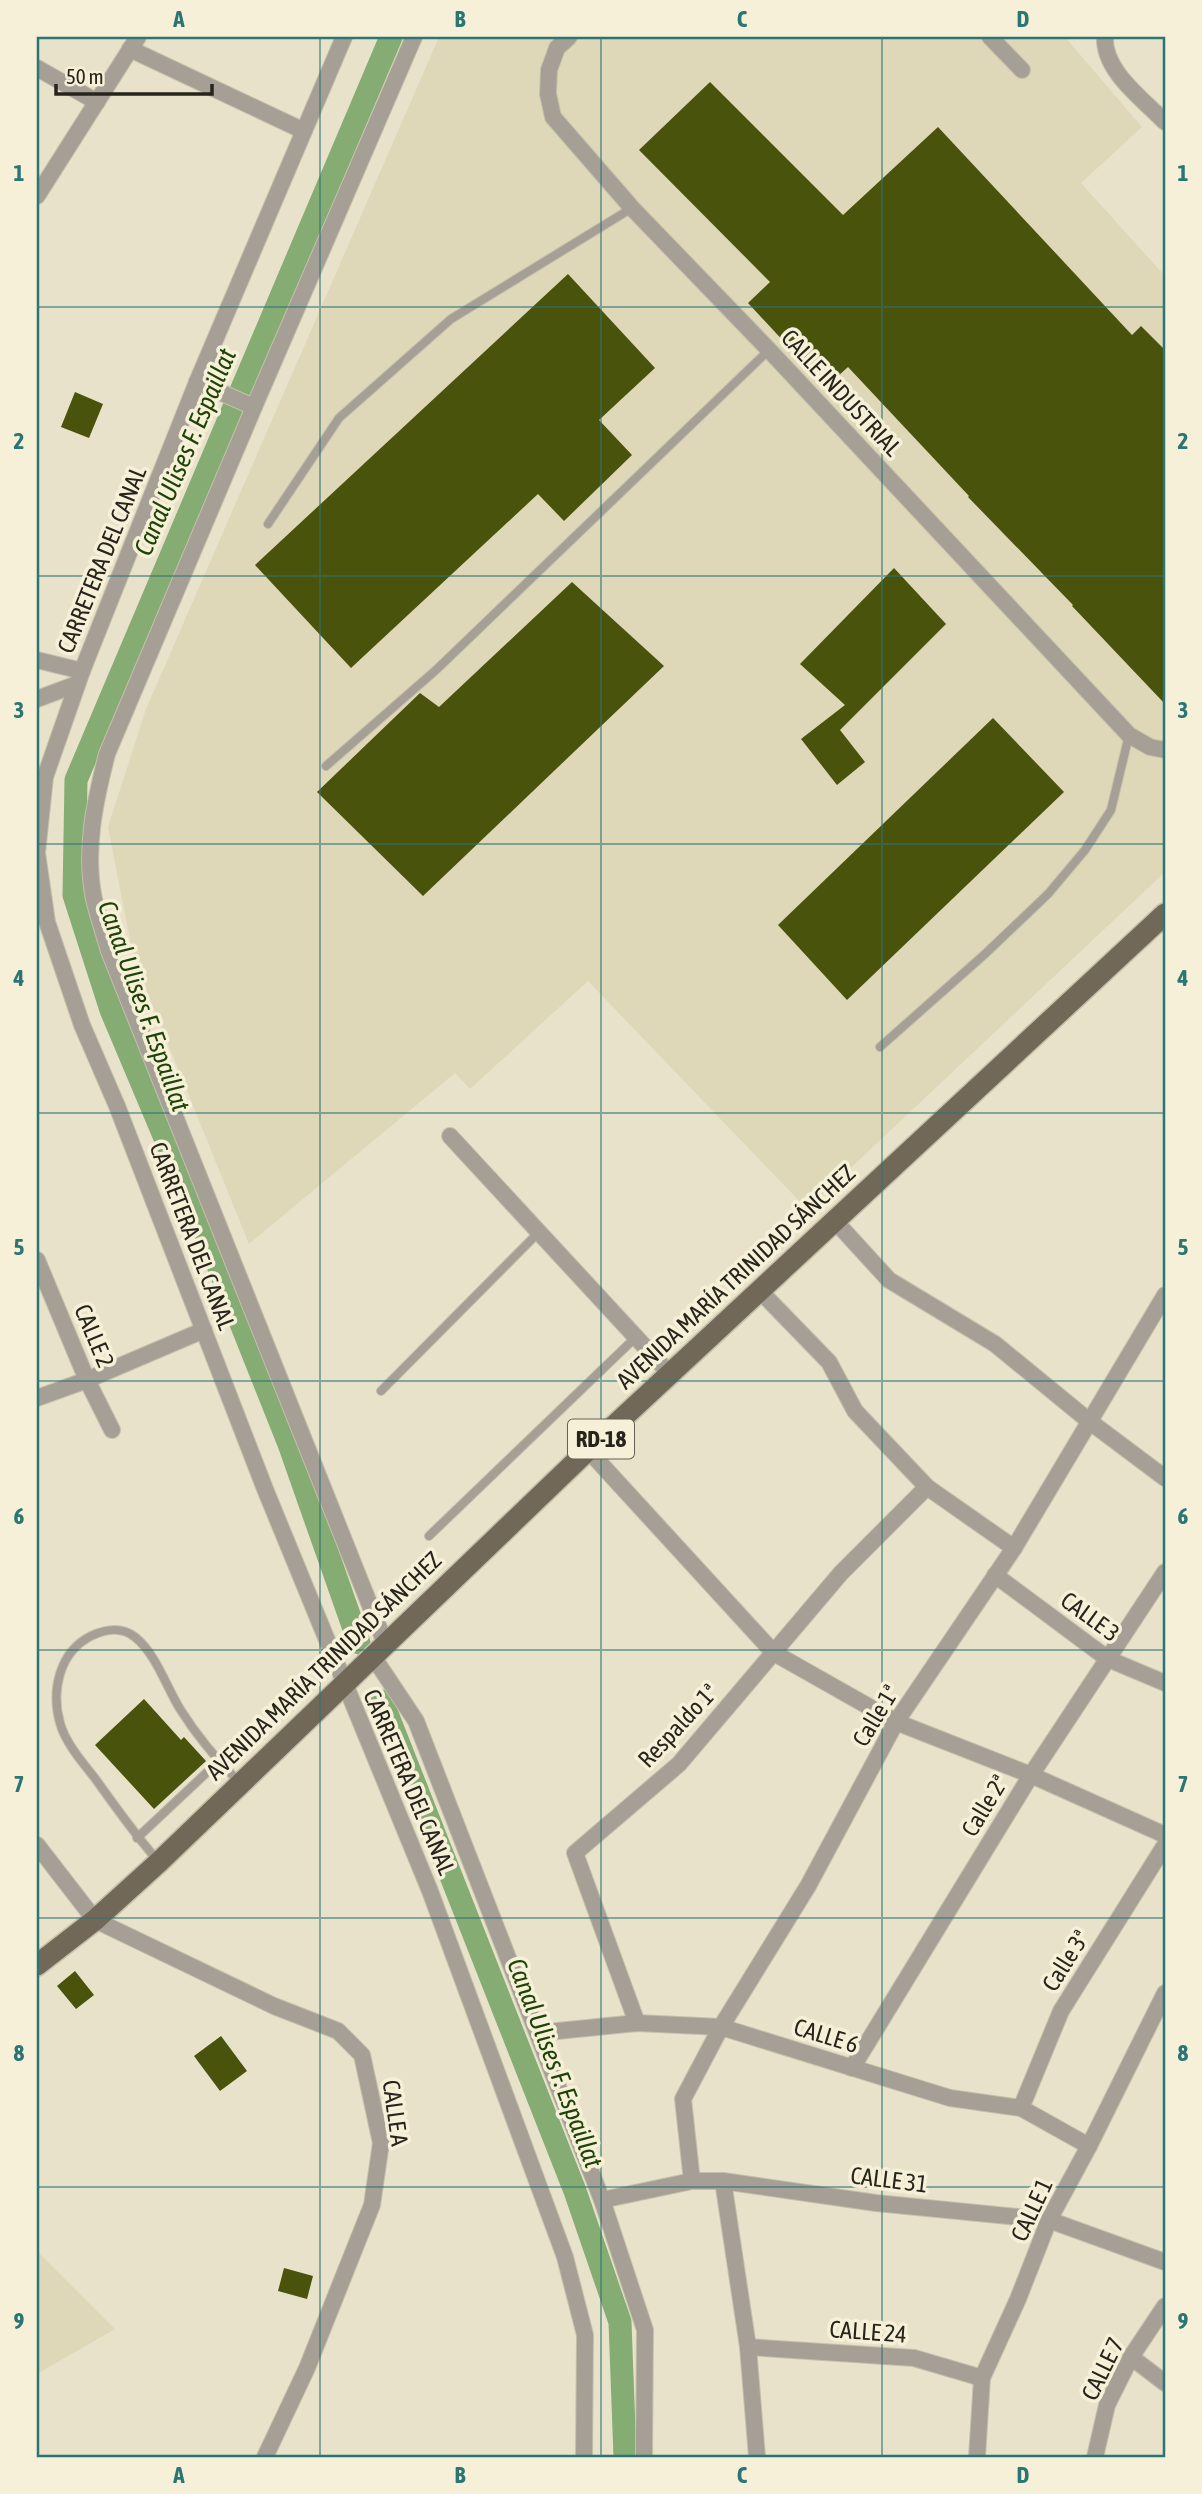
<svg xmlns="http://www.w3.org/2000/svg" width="1202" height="2494" font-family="'Asap Condensed',sans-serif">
<rect width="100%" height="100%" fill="#e8e2ca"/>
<g fill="#ded7b8">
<path d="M439,37H1065L1142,127L1081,183L1165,276V872L807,1209L588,981L470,1089L455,1073L249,1244L134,960L108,827L146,709Z"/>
<path d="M37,2251L115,2329L37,2374Z"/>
</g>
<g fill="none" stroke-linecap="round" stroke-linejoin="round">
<g stroke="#85ac73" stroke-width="23">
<path d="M359,1643L289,1444L205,1233L111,1010L74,895L76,780L391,37"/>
<path d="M382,1701L575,2191L620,2322L625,2457"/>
</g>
</g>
<g fill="#4a530c">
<path d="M710,82L843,215L938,127L1132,335L1141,326L1165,350V704L1072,606L1073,605L968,497L969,496L848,367L826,387L748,303L770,282L639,150Z"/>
<path d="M568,274L655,368L599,420L632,455L564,521L538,494L351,668L255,565Z"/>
<path d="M75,392L103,404L89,438L61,427Z"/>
<path d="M894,568L946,624L840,730L865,762L837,785L801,739L845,705L800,664Z"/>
<path d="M572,582L664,666L423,896L317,792L420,693L439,707Z"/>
<path d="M993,718L1064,792L847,1000L778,925Z"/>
<path d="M144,1699L181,1740L184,1737L206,1761L154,1809L95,1745Z"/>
<path d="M75,1971L94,1995L76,2009L57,1986Z"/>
<path d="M221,2036L247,2071L220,2091L194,2056Z"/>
<path d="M284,2268L313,2276L307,2299L278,2291Z"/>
</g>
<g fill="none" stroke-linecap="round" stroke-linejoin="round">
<g stroke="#c5c0aa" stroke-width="10">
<g id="lane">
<path d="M268,524L339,418L451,319L632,208"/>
<path d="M326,766L436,670L769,350"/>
<path d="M880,1047L985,954L1048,894L1085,850L1111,810L1129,735"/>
<path d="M381,1391L539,1232"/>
<path d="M429,1536L636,1337"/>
<path d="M137,1838L219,1761"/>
<path d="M159,1862C135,1835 115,1806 94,1777C82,1762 65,1742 60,1723C51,1691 59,1652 91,1636C106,1629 121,1626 135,1637C156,1654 166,1686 180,1709C197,1736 218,1761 240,1783"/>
</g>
</g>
<g stroke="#c5c0aa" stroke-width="18">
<g id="street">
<path d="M344,37L197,382L82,671L45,777L37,853L47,922L82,1025L117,1106L265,1489L430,1891L565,2257L585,2335L584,2457"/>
<path d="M569,37L557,48L549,70L548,94L553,117L632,208L769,350L1129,735L1150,747L1165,750"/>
<path d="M990,37L1022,70"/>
<path d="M1105,37C1103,71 1144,100 1165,122"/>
<path d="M130,49L304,131"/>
<path d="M37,68L97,102"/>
<path d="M37,196L138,37"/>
<path d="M197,382L254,407"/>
<path d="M37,660L82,671"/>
<path d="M37,699L77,684"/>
<path d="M450,1136L670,1374"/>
<path d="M835,1221L889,1280L995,1344L1089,1421L1165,1478"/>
<path d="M37,1260L87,1380L112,1430"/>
<path d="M760,1291L829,1362L855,1411L927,1487L1014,1548"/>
<path d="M37,1398L87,1380L204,1330"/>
<path d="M588,1450L774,1653L896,1722L1031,1775L1165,1835"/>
<path d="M995,1575L1108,1659L1165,1683"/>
<path d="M385,1643L109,951C104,933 98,916 94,899C84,850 95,801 107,754L254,407L414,37"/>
<path d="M372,1655L416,1721L602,2200L645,2330L644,2457"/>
<path d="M37,1845L95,1920L274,2006L338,2031L362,2055L381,2143L372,2205L307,2368L265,2457"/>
<path d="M637,2023L575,1853L679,1764L841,1573L927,1487"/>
<path d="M538,2033L637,2023L721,2027L950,2098L1021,2108L1089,2146"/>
<path d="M852,2068L1031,1775L1165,1572"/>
<path d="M1021,2108L1061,2011L1165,1845"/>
<path d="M692,2181L683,2099L721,2027L808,1886L896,1722L1014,1548L1165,1295"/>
<path d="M723,2181L748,2347L757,2457"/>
<path d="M602,2200L692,2181H723L876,2203L1049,2220L1165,2262"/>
<path d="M748,2347L914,2358L982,2378"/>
<path d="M1131,2357L1165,2383"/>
<path d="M977,2457L982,2378L1018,2299L1049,2220L1089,2146L1165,1993"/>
<path d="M1095,2457L1107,2405L1131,2357L1165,2306"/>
</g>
</g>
<g stroke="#c5c0aa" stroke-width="24">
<path id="primary" d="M37,1965L95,1920L159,1862L588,1450L1165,914"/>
</g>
<use href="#lane" stroke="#a59f96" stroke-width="8"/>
<use href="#street" stroke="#a59f96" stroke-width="16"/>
<use href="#primary" stroke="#726857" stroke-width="21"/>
</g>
<path fill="none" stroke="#2b7574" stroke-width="2" stroke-opacity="0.55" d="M320,37V2457M601,37V2457M882,37V2457M37,307H1165M37,576H1165M37,844H1165M37,1113H1165M37,1381H1165M37,1650H1165M37,1918H1165M37,2187H1165"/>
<g text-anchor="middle" stroke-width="7" stroke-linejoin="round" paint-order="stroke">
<rect fill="#f5f0d7" stroke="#646153" stroke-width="2" x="568" y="1419.5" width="66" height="39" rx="5"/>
<g font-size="23" font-weight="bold" fill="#26241b">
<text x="601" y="1447">RD-18</text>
</g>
<g font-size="24" fill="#26241b" stroke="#f5f0d7">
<text transform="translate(841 393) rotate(47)" y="8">CALLE INDUSTRIAL</text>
<text transform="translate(102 560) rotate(-68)" y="8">CARRETERA DEL CANAL</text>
<text transform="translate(192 1236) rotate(69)" y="8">CARRETERA DEL CANAL</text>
<text transform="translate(736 1277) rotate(-43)" y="8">AVENIDA MARÍA TRINIDAD SÁNCHEZ</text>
<text transform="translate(94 1336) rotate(67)" y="8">CALLE 2</text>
<text transform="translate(1090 1617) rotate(36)" y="8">CALLE 3</text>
<text transform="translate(324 1666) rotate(-44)" y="8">AVENIDA MARÍA TRINIDAD SÁNCHEZ</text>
<text transform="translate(876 1716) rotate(-59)" y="8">Calle 1ª</text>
<text transform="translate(678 1726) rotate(-47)" y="8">Respaldo 1ª</text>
<text transform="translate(409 1782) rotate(67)" y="8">CARRETERA DEL CANAL</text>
<text transform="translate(985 1806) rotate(-59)" y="8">Calle 2ª</text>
<text transform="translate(1066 1961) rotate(-58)" y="8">Calle 3ª</text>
<text transform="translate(826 2036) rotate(17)" y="8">CALLE 6</text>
<text transform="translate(395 2113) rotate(82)" y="8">CALLE A</text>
<text transform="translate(889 2180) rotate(7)" y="8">CALLE 31</text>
<text transform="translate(1032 2210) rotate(-65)" y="8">CALLE 1</text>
<text transform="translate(868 2332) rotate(4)" y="8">CALLE 24</text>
<text transform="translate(1103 2369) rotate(-64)" y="8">CALLE 7</text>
</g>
<g font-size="26" font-style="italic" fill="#1f4306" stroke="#f5f0d7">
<text transform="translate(185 452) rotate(-67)" y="9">Canal Ulises F. Espaillat</text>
<text transform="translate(144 1006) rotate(70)" y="9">Canal Ulises F. Espaillat</text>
<text transform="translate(555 2063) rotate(69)" y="9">Canal Ulises F. Espaillat</text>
</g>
</g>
<rect width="1202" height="2494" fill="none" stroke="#f5f0d7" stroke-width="77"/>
<path d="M56 84v10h156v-10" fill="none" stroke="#26241b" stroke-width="3.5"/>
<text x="66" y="84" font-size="21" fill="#26241b" stroke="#f5f0d7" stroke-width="5" paint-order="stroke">50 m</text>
<rect x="38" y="38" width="1126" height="2418" fill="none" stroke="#2b7574" stroke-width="2.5"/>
<g font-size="23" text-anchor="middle" font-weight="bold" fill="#2b7574">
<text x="179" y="27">A</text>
<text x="460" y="27">B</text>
<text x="742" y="27">C</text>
<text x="1023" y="27">D</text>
<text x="19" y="181">1</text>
<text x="1183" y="181">1</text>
<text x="19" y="449">2</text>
<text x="1183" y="449">2</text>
<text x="19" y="718">3</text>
<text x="1183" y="718">3</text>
<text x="19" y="986">4</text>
<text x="1183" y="986">4</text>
<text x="19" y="1255">5</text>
<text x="1183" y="1255">5</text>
<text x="19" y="1524">6</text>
<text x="1183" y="1524">6</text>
<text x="19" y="1792">7</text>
<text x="1183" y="1792">7</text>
<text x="19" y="2061">8</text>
<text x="1183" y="2061">8</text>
<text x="19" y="2329">9</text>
<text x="1183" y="2329">9</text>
<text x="179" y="2483">A</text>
<text x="460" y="2483">B</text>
<text x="742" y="2483">C</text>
<text x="1023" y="2483">D</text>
</g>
</svg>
